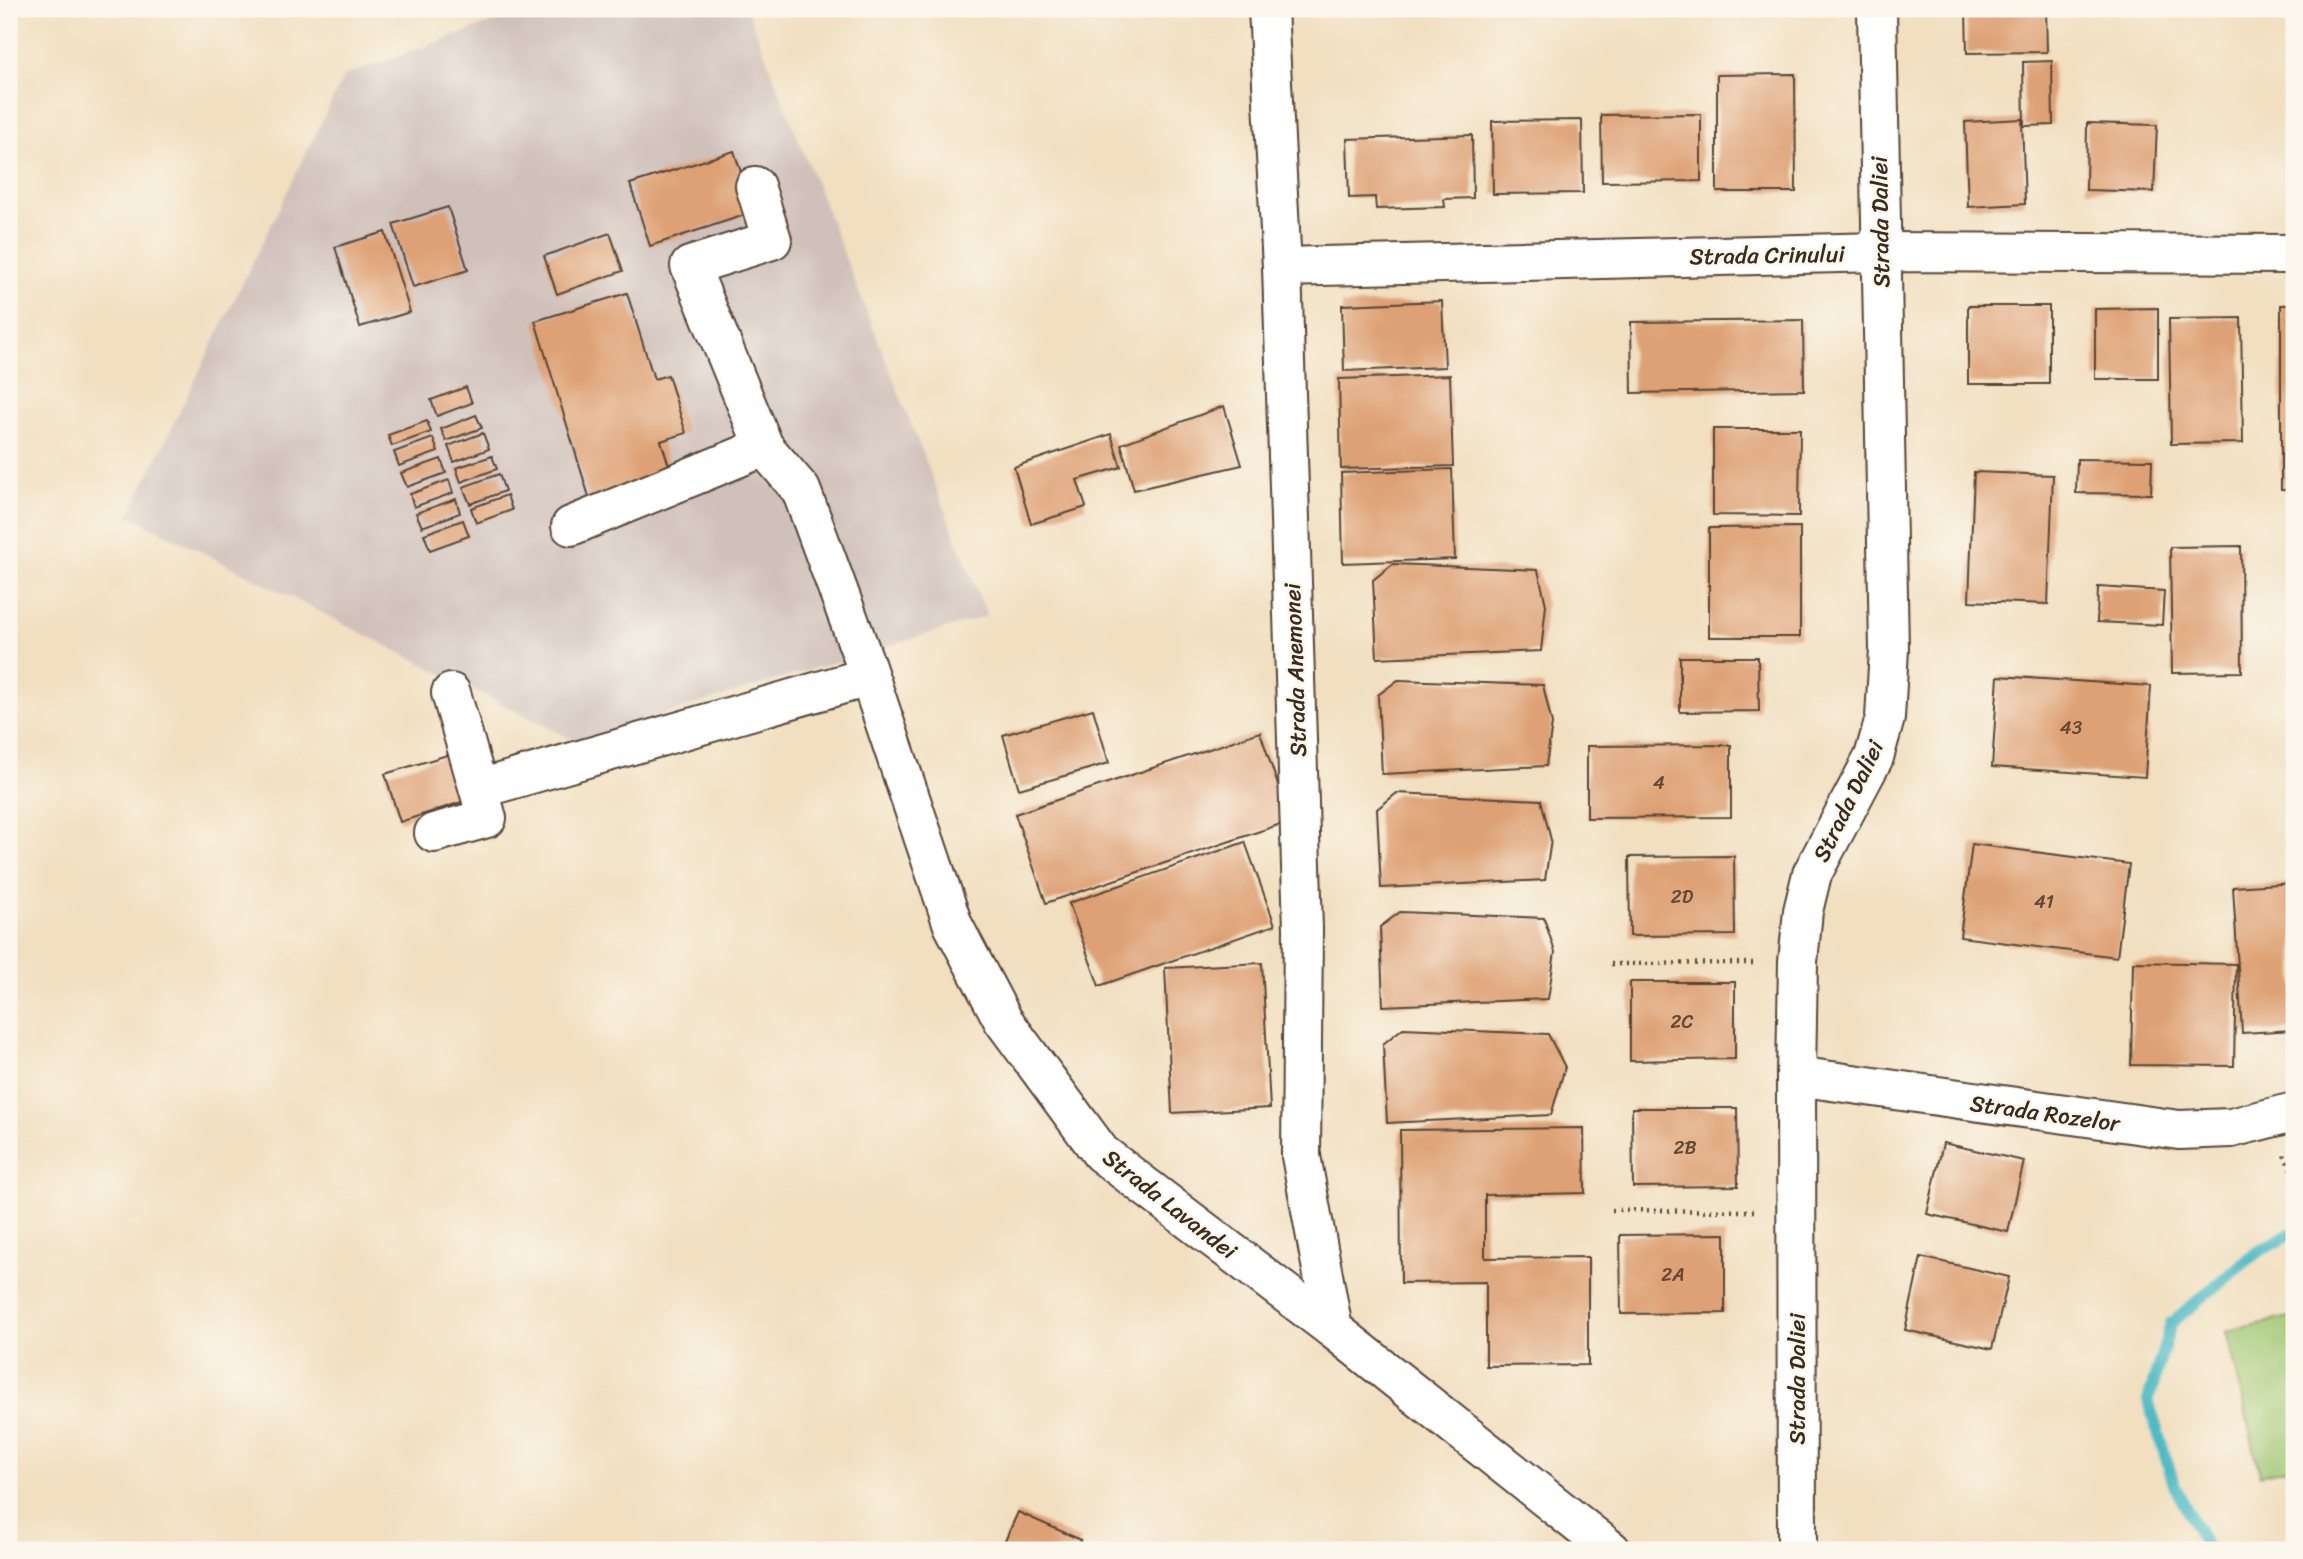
<svg xmlns="http://www.w3.org/2000/svg" width="2303" height="1559" font-family="Sriracha,sans-serif">
<rect width="100%" height="100%" fill="#fbf7ec"/>
<filter id="ink" filterUnits="userSpaceOnUse"><feTurbulence type="fractalNoise" baseFrequency=".0143" numOctaves="2"/><feDisplacementMap in="SourceGraphic" scale="14" xChannelSelector="R" yChannelSelector="G"/><feConvolveMatrix kernelMatrix="1 2 1 2 8 2 1 2 1" color-interpolation-filters="sRGB"/></filter>
<filter id="wash" filterUnits="userSpaceOnUse"><feTurbulence type="fractalNoise" baseFrequency=".00686" numOctaves="4" result="noise"/><feDisplacementMap in="SourceGraphic" scale="28" xChannelSelector="R" yChannelSelector="G"/><feGaussianBlur stdDeviation="1.57" result="paint"/><feColorMatrix in="noise" values="0 0 0 0 0 0 0 0 0 0 0 0 0 0 0 0 0 1.4 0 .05"/><feComposite in="paint" operator="in"/></filter>
<g filter="url(#wash)">
<rect width="100%" height="100%" fill="#f1dfc0"/>
<path fill="#cfc0ba" d="M529,9H747L987,616L575,741L129,515L344,76Z"/>
<path fill="#a1c873" stroke="#6e7948" stroke-width="2" d="M2294,1316V1467L2260,1475L2227,1331Z"/>
<g fill="none" stroke-linecap="round" stroke-linejoin="round">
<path stroke="#4dbbc4" stroke-width="12" d="M2208,1550L2175,1487L2148,1401L2171,1323L2256,1253L2294,1232"/>
</g>
<g id="blocks">
<g fill="#dea175">
<path d="M1966,9H2046L2047,52L1967,53Z"/>
<path d="M2052,61L2053,125L2024,126L2023,62Z"/>
<path d="M1795,74L1796,192H1717V75Z"/>
<path d="M1701,114V181L1602,182L1601,115Z"/>
<path d="M2022,119L2025,204L1968,207L1965,122Z"/>
<path d="M1582,120L1583,193L1493,194L1492,121Z"/>
<path d="M2087,123L2157,125L2154,192L2086,190Z"/>
<path d="M1472,135L1473,198L1444,199L1445,207L1376,209L1375,197L1349,198L1347,139Z"/>
<path d="M734,151L754,212L650,246L630,184Z"/>
<path d="M448,207L468,270L413,287L393,224Z"/>
<path d="M385,232L410,312L360,327L335,247Z"/>
<path d="M610,233L623,271L557,294L544,256Z"/>
<path d="M627,293L654,379L668,375L686,433L661,441L672,475L590,500L535,321Z"/>
<path d="M1442,301L1445,367L1344,371L1342,305Z"/>
<rect x="2281" y="305" width="13" height="185"/>
<rect x="1968" y="306" width="81" height="78"/>
<path d="M2158,308V379H2095V309Z"/>
<path d="M2241,318L2243,443L2171,444L2169,319Z"/>
<path d="M1803,320L1804,390L1632,393L1631,322Z"/>
<path d="M1450,375L1453,466L1341,469L1339,379Z"/>
<path d="M466,387L472,403L437,416L431,400Z"/>
<path d="M1224,406L1242,465L1134,490L1121,444Z"/>
<path d="M476,415L482,428L446,441L441,429Z"/>
<path d="M427,421L431,432L392,446L388,435Z"/>
<path d="M1713,429H1800L1799,516L1713,515Z"/>
<path d="M483,433L489,449L454,462L448,446Z"/>
<path d="M1111,434L1121,467L1077,480L1086,507L1031,524L1014,467Z"/>
<path d="M433,438L438,452L399,466L394,452Z"/>
<path d="M492,456L497,469L461,482L456,468Z"/>
<path d="M441,459L446,473L407,487L401,473Z"/>
<path d="M2077,459L2152,460L2151,494L2076,493Z"/>
<path d="M1452,469L1455,559L1343,563L1341,473Z"/>
<path d="M1974,472L2053,475L2048,604L1969,601Z"/>
<path d="M499,474L505,491L470,504L463,487Z"/>
<path d="M449,480L453,493L414,507L410,494Z"/>
<path d="M507,495L512,510L476,523L471,508Z"/>
<path d="M456,499L460,513L422,527L416,513Z"/>
<path d="M463,520L469,536L430,550L424,534Z"/>
<path d="M1800,527V637H1709V528Z"/>
<path d="M2241,546L2242,672L2172,673L2170,547Z"/>
<path d="M1393,564L1538,570L1546,605L1541,651L1377,658L1373,580Z"/>
<path d="M2098,587L2164,591L2162,625L2097,622Z"/>
<path d="M1680,657H1758L1759,711L1680,712Z"/>
<path d="M1998,676L2151,686L2145,777L1992,767Z"/>
<path d="M1398,680L1543,685L1552,724L1546,766L1382,774L1378,695Z"/>
<path d="M1093,709L1109,763L1019,789L1003,735Z"/>
<path d="M1260,732L1290,821L1046,903L1015,814Z"/>
<path d="M1731,745V817L1587,818V746Z"/>
<path d="M457,752L471,799L400,822L385,774Z"/>
<path d="M1397,793L1541,800L1551,840L1545,880L1381,888L1377,809Z"/>
<path d="M1245,842L1275,925L1099,986L1069,903Z"/>
<path d="M1972,844L2129,864L2117,957L1960,937Z"/>
<path d="M1734,856L1735,935L1630,936L1629,857Z"/>
<path d="M2294,883V1030L2242,1033L2233,887Z"/>
<path d="M1400,912L1544,918L1555,952L1548,999L1383,1006L1380,927Z"/>
<path d="M2133,962L2236,964L2234,1066L2131,1065Z"/>
<path d="M1262,963L1270,1108L1172,1113L1165,968Z"/>
<path d="M1630,982H1735V1059L1630,1061Z"/>
<path d="M1403,1028L1548,1034L1565,1067L1551,1115L1387,1123L1383,1044Z"/>
<path d="M1632,1108H1737L1738,1186L1633,1187Z"/>
<path d="M1584,1128L1585,1193L1485,1195V1258L1588,1257V1365L1486,1366V1282L1401,1283L1400,1130Z"/>
<path d="M1943,1143L2024,1161L2008,1232L1927,1214Z"/>
<path d="M1725,1234V1313L1621,1314L1620,1235Z"/>
<path d="M1921,1257L2009,1277L1992,1349L1905,1330Z"/>
<path d="M1018,1512L1081,1540L1076,1550H1001Z"/>
</g>
</g>
</g>
<g filter="url(#ink)">
<use href="#blocks" fill-opacity="0" stroke="#564536" stroke-width="2"/>
<g fill="none" stroke-linecap="round" stroke-linejoin="round">
<g stroke="#564536" stroke-width="42">
<g id="minor">
<path d="M1268,9L1282,267L1303,929L1301,1156L1333,1329"/>
<path d="M755,186L772,240L690,266L764,447"/>
<path d="M1282,267L1880,252L2294,254"/>
<path d="M571,526L764,447L801,490L862,655L953,925L1003,1020L1101,1153L1333,1329L1611,1550"/>
<path d="M479,789L868,677"/>
<path d="M434,833L487,818L451,693"/>
<path d="M1796,1076L2179,1130L2231,1128L2294,1112"/>
<path d="M1797,1550L1796,1076L1798,962L1803,911L1812,874L1874,757L1885,718L1889,649L1877,9"/>
</g>
</g>
<g stroke="#564536" stroke-width="4.5" stroke-dasharray="2 5" stroke-linecap="butt">
<path d="M1611,964L1757,963"/>
<path d="M2284,1155L2294,1176"/>
<path d="M1612,1210L1755,1211"/>
</g>
<use href="#minor" stroke="#fff" stroke-width="38"/>
</g>
</g>
<g text-anchor="middle" stroke-width="5" stroke-linejoin="round" paint-order="stroke">
<g font-size="19" fill="#644834">
<text x="2071" y="734">43</text>
<text x="1659" y="789">4</text>
<text x="1682" y="903">2D</text>
<text x="2044" y="908">41</text>
<text x="1682" y="1028">2C</text>
<text x="1685" y="1154">2B</text>
<text x="1673" y="1281">2A</text>
</g>
<g font-size="23" fill="#3b2a1e" stroke="#fbf7ec">
<text transform="translate(1880 222) rotate(-91)" y="8">Strada Daliei</text>
<text transform="translate(1767 255) rotate(-1)" y="8">Strada Crinului</text>
<text transform="translate(1295 670) rotate(-92)" y="8">Strada Anemonei</text>
<text transform="translate(1848 801) rotate(-64)" y="8">Strada Daliei</text>
<text transform="translate(2045 1113) rotate(8)" y="8">Strada Rozelor</text>
<text transform="translate(1170 1204) rotate(38)" y="8">Strada Lavandei</text>
<text transform="translate(1797 1379) rotate(-90)" y="8">Strada Daliei</text>
</g>
</g>
<rect width="2303" height="1559" fill="none" stroke="#fbf7ec" stroke-width="35"/>
</svg>
